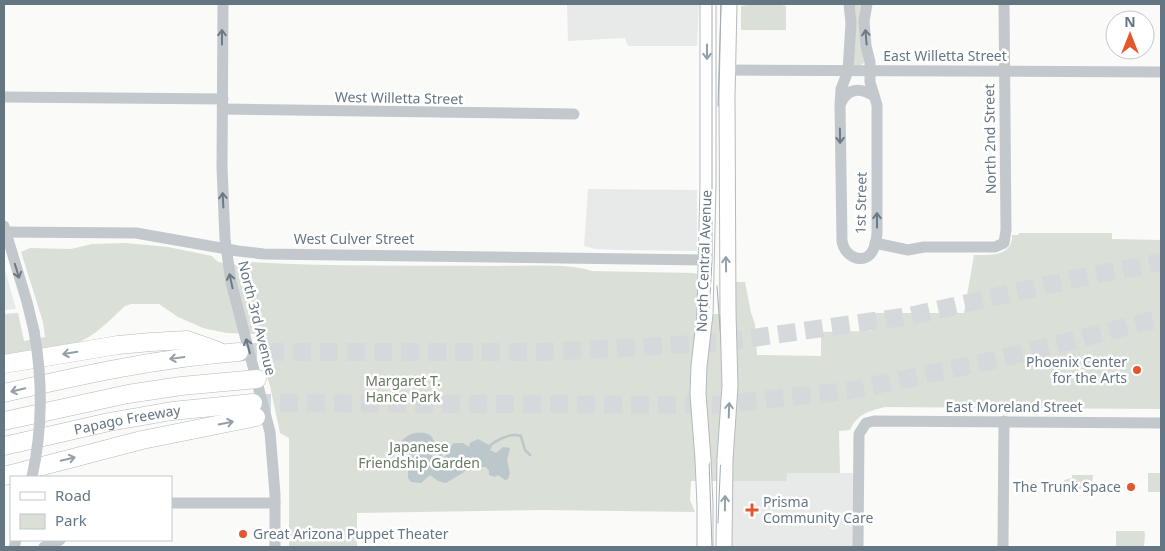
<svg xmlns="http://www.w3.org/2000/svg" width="1165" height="551" font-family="'Noto Sans',sans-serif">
<rect width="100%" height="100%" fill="#fafaf8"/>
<g fill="#e8e9e9">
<path d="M567,4H699L697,46H628L625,38L568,41Z"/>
<path d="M588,189L697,190V251L619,250L596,249L584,246Z"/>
<path d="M4,266L16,309L4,310Z"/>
<path d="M786,473H853V547H728L729,521L733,481H786Z"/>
</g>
<g fill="#dadfd7">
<path d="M754,4H777L786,6V30H741V6Z"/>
<path d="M851,4H865V62L861,65H853Z"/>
<path d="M1019,233H1112V239L1161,240V409L885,407C869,411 857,414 850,430L839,431L840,473H787L786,481H691L690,500L695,512L544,510L357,513V547H289V438L280,433L270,386L254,334L226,333L203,328L178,317L159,304H131L125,306C113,317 101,330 87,338C65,351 29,353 4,355V314L18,313L24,341L45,337L43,322L21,252L30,248L71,249L92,244L126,243L168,247L212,256L218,262L238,265L251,262C333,267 415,265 497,266C523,266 570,263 592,271L693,273L697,274V314H733V282H745L751,313L755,324L757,355L821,356V332L872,331L875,313H964L974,255C989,255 1013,257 1012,235H1018Z"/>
<rect x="1148" y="473" width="13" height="19"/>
<path d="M1072,475H1093L1092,489H1064V480L1072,478Z"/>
<path d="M1116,531H1144L1145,534L1144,547H1116Z"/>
</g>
<path fill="#bbc7cb" d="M415,433C433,431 437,439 432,456L434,458L441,454L443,457L446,456L444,453L454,443H463L469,447L470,443L478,439L492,447L490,450L496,453L503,447L510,448L507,460L510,473L508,479L505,480L498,475L495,477L489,475V471L486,467H480L482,462L479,460L473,462L464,472L446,483L438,481L430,475L421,483L411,482L408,478V464L405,463L401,465L396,456C397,444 403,436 415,433Z"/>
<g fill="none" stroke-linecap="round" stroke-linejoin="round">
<path stroke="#bbc7cb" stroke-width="2.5" d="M489,446C497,440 511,432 521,436L525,450L530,455"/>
<g stroke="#d5d9db" stroke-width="18" stroke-dasharray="18 9" stroke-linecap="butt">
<path d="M239,352H541L716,343L910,316L1074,279L1161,262"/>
<path d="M253,403L716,405L847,391L990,361L1161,318"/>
</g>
<g stroke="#b5babe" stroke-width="17">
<g id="major">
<path d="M728,313L727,96L729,4"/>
<path d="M705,314L708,184V4"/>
<path d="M703,459L705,505V547"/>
<path d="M724,547L725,459"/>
</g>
</g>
<g stroke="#b4b9bd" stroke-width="19">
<g id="highway">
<path d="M4,364L118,345L151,342L187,340L218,351"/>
<path d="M4,393C82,375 159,358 239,352"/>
<path d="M4,421L128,394L181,386L257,379"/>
<path id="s1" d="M4,446L109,422L172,411L253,403"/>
<path d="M4,476L142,440L256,417"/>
</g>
</g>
<g stroke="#c3c8cc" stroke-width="11">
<path d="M223,4L222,167L225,239L231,282L270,432L275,494V547"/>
<path d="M849,4L851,23L848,71L841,89L840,105L842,241C845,259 866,265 873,250C876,245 876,240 877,234V105L870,82V62L866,46L864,21L867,4"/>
<path d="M728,70L1161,72"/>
<path d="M4,97L223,99"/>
<path d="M841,103C848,87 861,88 874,96"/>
<path d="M223,109L574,114"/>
<path d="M4,226L27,302L34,331"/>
<path d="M4,232L136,233L238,251L264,254L705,260"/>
<path d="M875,243L908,250L924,247H995L1004,243L1006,230L1004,4"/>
<path d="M171,503H275"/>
<path d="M14,547L16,540"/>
<path d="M44,547L60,540"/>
<path d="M858,547L859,434L866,423L874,421L1161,423"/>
<path d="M1003,547L1004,421"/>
</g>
<use href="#major" stroke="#fff" stroke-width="15"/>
<use href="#highway" stroke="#fff" stroke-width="18"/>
<g stroke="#a2aab0" stroke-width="1">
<path d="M712,4V261L704,395L709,459L712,547"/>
<path d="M718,106L721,4"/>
<path d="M717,286L724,383L718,523"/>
</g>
<g stroke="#b5babe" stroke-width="17" stroke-linecap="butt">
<g id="major-bridge">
<path d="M703,459L698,394L699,366L705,314"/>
<path d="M725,459L730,386L728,313"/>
</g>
</g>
<path stroke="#c3c8cc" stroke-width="11" d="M32,477C43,427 43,381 34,331"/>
<use href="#major-bridge" stroke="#fff" stroke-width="15"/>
</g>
<defs><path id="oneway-shaft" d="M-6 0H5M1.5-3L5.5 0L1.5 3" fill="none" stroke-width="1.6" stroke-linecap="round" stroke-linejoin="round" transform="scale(1.25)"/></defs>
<g stroke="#6a7a87">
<use href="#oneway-shaft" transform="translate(222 37) rotate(-90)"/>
<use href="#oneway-shaft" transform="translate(866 37) rotate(-95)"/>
<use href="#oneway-shaft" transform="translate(840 136) rotate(89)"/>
<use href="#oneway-shaft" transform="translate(223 200) rotate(-93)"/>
<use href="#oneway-shaft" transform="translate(877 220) rotate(-90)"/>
<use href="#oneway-shaft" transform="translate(17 271) rotate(73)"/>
<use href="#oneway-shaft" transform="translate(231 281) rotate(-102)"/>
<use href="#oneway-shaft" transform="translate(248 346) rotate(-105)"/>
</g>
<g stroke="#939fa8">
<use href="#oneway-shaft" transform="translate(707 52) rotate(90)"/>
<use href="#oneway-shaft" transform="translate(726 264) rotate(-91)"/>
<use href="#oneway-shaft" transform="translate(70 353) rotate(171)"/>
<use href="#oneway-shaft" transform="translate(177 358) rotate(172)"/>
<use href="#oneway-shaft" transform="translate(18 390) rotate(167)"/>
<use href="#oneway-shaft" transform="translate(729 410) rotate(-88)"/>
<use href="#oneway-shaft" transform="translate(226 423) rotate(-11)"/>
<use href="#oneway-shaft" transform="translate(68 459) rotate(-14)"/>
<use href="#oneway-shaft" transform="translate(725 503) rotate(-89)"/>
</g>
<g fill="#e4572e" stroke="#fff" stroke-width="2">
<circle cx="1137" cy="370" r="5"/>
<circle cx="1131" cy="487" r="5"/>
<path d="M749.5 502.5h5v5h5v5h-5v5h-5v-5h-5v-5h5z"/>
<circle cx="243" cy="534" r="5"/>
</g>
<g text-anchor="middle" stroke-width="5" stroke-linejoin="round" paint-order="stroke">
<g font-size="14" fill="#657683" stroke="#fff">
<text x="945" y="61">East Willetta Street</text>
<text transform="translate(399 98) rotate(1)" y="5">West Willetta Street</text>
<text transform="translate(990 139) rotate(-91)" y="5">North 2nd Street</text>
<text transform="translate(861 203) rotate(-89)" y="5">1st Street</text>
<text x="354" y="244">West Culver Street</text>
<text transform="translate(704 261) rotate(-88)" y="5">North Central Avenue</text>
<text transform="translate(257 318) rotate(76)" y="5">North 3rd Avenue</text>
<text x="1014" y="412">East Moreland Street</text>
<text dy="5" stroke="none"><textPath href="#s1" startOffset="126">Papago Freeway</textPath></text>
</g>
<g font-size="14" fill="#657683" stroke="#fff" text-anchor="end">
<text x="1127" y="367">Phoenix Center<tspan x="1127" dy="16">for the Arts</tspan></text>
<text x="1121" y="492">The Trunk Space</text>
<text x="763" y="507" text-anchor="start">Prisma<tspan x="763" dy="16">Community Care</tspan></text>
<text x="253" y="539" text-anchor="start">Great Arizona Puppet Theater</text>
</g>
<g font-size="14" fill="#687a64" stroke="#fff">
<text x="403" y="386">Margaret T.<tspan x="403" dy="16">Hance Park</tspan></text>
<text x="419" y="452">Japanese<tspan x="419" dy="16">Friendship Garden</tspan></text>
</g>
</g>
<rect width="1165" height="551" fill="none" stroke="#657683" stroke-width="10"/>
<rect x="10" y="476" width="162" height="65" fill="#ffffff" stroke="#c1c8cd"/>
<rect x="20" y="492" width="25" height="8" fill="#ffffff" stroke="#c1c8cd"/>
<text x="55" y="501" font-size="15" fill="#657683">Road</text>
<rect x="20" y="514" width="25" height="15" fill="#dadfd7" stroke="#c1c8cd"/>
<text x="55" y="526" font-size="15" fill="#657683">Park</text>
<g transform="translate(1130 35)"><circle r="24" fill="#ffffff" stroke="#c1c8cd"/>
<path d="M0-4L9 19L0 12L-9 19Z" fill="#e4572e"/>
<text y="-8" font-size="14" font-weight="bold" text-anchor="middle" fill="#657683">N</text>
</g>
</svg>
